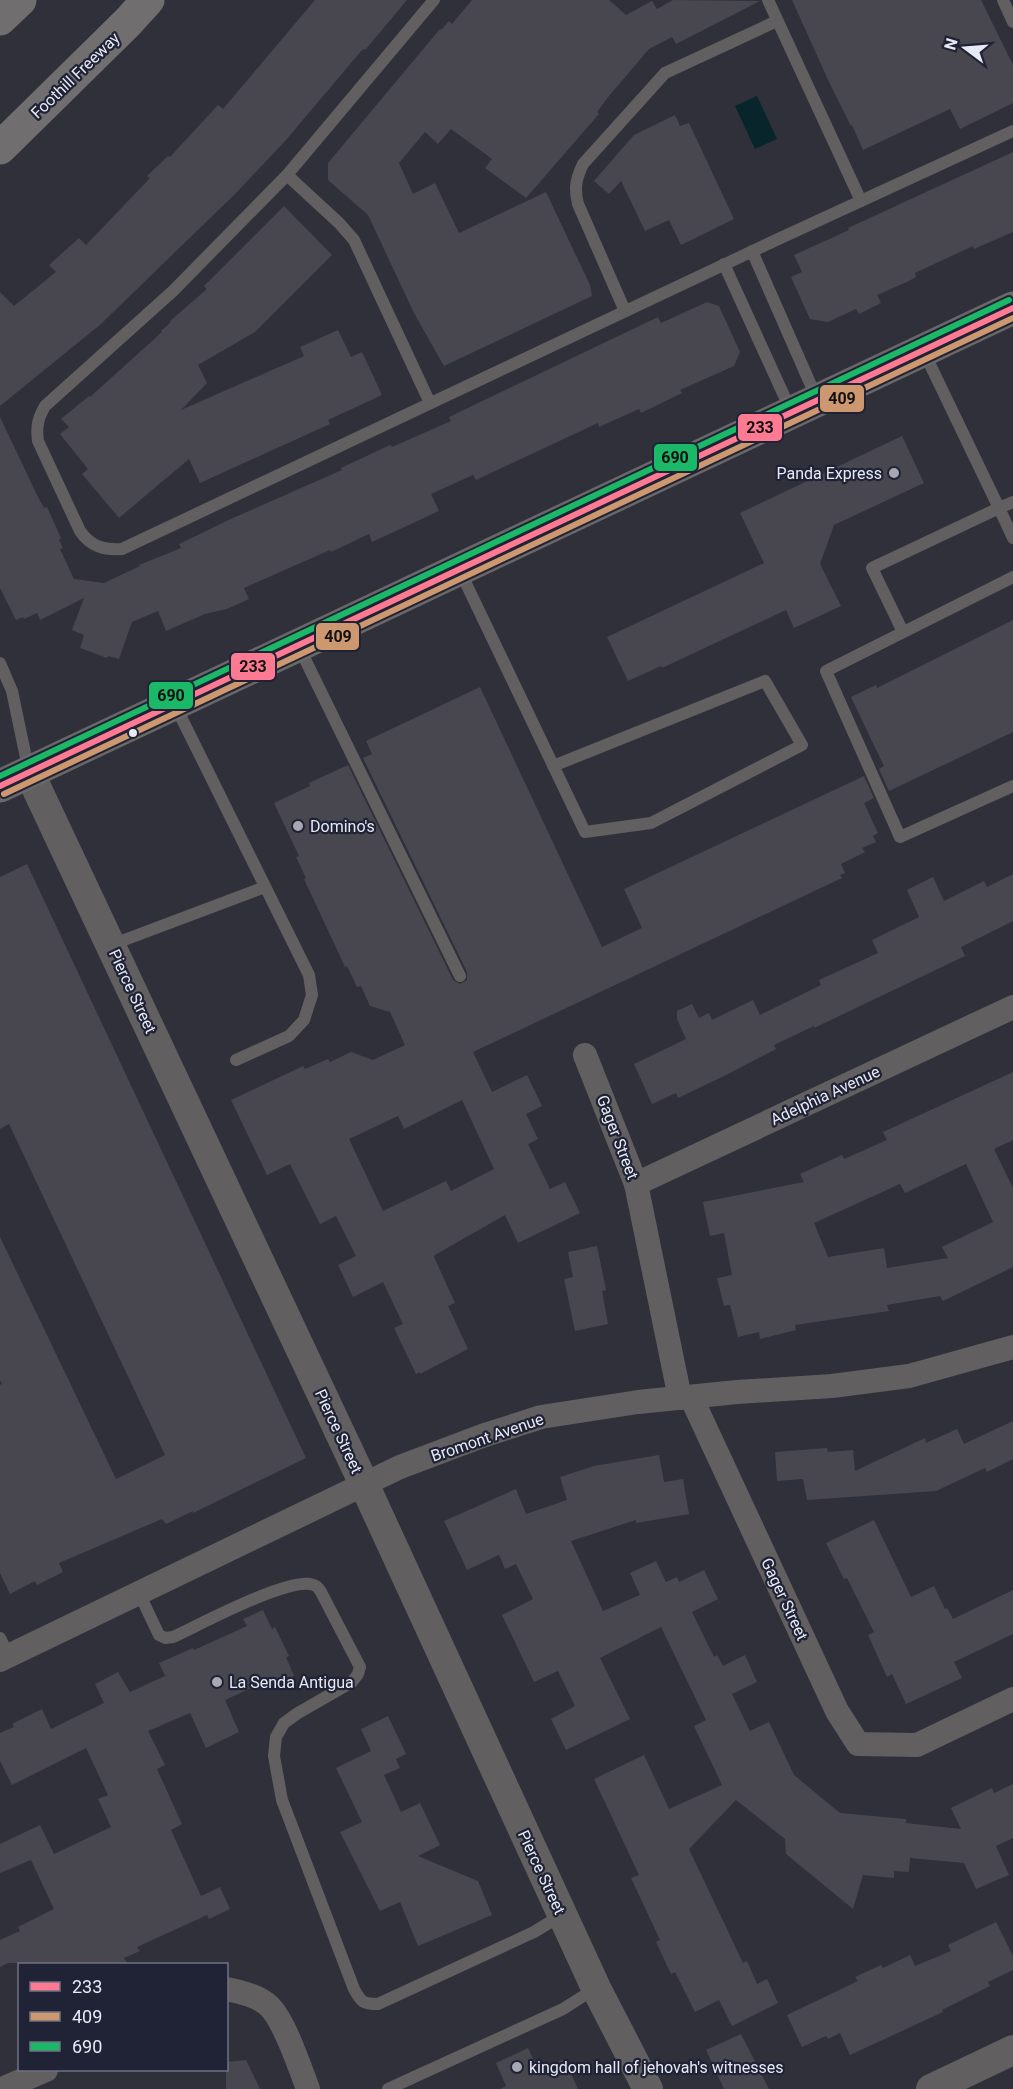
<svg xmlns="http://www.w3.org/2000/svg" width="1013" height="2089" font-family="Roboto,sans-serif">
<rect width="100%" height="100%" fill="#2f303a"/>
<path fill="#07252b" d="M757,96L777,139L755,149L735,106Z"/>
<g fill="#48474f" fill-rule="evenodd">
<path d="M315,0H407L366,49L362,50L286,140L236,193L101,324L0,406V292L14,306L56,272L49,265L79,238L86,245L150,178L147,176L168,156L170,157L218,105L223,109Z"/>
<path d="M472,0H609L626,15L652,1L657,9L673,0L760,1L676,44L672,37L649,49L609,96L597,112L599,114L526,198L485,168L492,159L451,129L438,144L425,132L399,163L413,194L435,183L459,233L546,192L590,285L592,296L444,366L414,313L368,215L328,180V163L440,29L441,30L449,21L452,24Z"/>
<path d="M792,0H981L1013,65V103L960,129L950,109L863,150L852,125L851,126L829,82Z"/>
<path d="M675,115L680,126L689,123L734,219L681,245L669,220L645,231L621,181L609,194L594,181L634,135Z"/>
<path d="M1013,152V232L974,249L973,246L915,273L916,277L907,282L877,295L881,303L859,314L856,309L828,322L810,319L791,277L802,272L794,255L849,230L848,228Z"/>
<path d="M284,206L332,255L255,332L198,365L207,383L181,410L304,356L300,347L338,330L351,357L362,352L382,395L328,420L330,424L200,483L189,459L119,518L82,474L88,469L60,434L69,427L61,419L89,396L90,397L162,332L161,331L171,322L170,321L207,289L204,286Z"/>
<path d="M707,302L719,306L740,352L734,366L680,390L682,393L641,413L639,409L599,427L598,423L476,480L473,475L431,494L439,511L372,542L369,534L331,552L330,550L244,588L249,599L227,609L205,614L166,631L158,611L132,622L119,659L108,656L107,658L80,648L84,635L72,630L84,598L40,620L37,613L24,619L23,617L16,620L0,588V417L38,497L44,508L47,507L61,538L59,540L63,548L60,549L74,579L104,583L140,566L139,565L181,548L179,544L233,518L342,470L341,468L390,445L392,447L451,421L449,417L658,317L661,323Z"/>
<path d="M902,436L924,483L834,525L820,564L841,606L794,628L786,610L662,668L661,666L628,681L607,637L764,563L740,513Z"/>
<path d="M1013,620V732L889,791L879,769L884,766L851,697L876,685L877,688Z"/>
<path d="M480,687L602,947L642,928L624,889L864,776L874,798L864,803L878,833L873,836L876,842L862,848L865,852L841,864L845,873L840,875L842,878L473,1052L492,1092L527,1075L542,1106L526,1114L538,1139L528,1144L550,1189L565,1182L580,1213L518,1243L505,1215L435,1255L434,1257L455,1303L448,1306L468,1349L420,1374V1372L416,1374L394,1328L403,1324L383,1282L353,1297L338,1265L356,1256L336,1216L320,1224L290,1164L267,1175L231,1100L303,1066L305,1069L328,1059L330,1062L351,1052L373,1060L405,1045L390,1012L370,1006L361,986L357,987L347,966L345,967L304,879L306,878L296,857L299,856L274,803L310,786L309,783L348,765L453,980L460,984L467,980V972L363,758L372,754L366,741ZM462,1100L494,1169L451,1191L446,1181L383,1211L349,1139L398,1116L404,1129Z"/>
<path d="M27,864L306,1458L193,1513V1511L166,1524L162,1519L59,1563L63,1572L37,1585L35,1581L10,1594L0,1573V1385L2,1384L0,1380V1237L116,1479L165,1455L9,1124L0,1129V877Z"/>
<path d="M1013,874V921L961,947L965,956L814,1028V1026L774,1045L776,1049L726,1075L678,1098L676,1093L652,1104L634,1064L686,1039L677,1019V1011L692,1004L699,1018L709,1013L712,1020L753,1000L760,1015L821,985L819,980L878,953L872,940L919,917L907,890L933,877L944,901L984,881L987,887Z"/>
<path d="M1013,1072V1140L994,1149L1013,1188V1267L943,1301L940,1296L887,1305L889,1311L795,1325L796,1330L760,1339L759,1332L738,1337L730,1305L724,1306L717,1278L732,1275L724,1233L710,1236L703,1202L804,1182L800,1174L842,1155L844,1159L887,1140L883,1132ZM966,1164L993,1222L942,1247L948,1258L887,1268L884,1248L828,1257L814,1223L900,1184L905,1193Z"/>
<path d="M597,1246L606,1290L602,1291L608,1324L575,1331L564,1279L573,1277L568,1252Z"/>
<path d="M1013,1421V1459L987,1472L985,1468L936,1491L807,1500L803,1479L777,1481L775,1452L827,1448L828,1452L853,1450L855,1471L925,1438L926,1443L957,1429L964,1444Z"/>
<path d="M659,1455L664,1482L683,1479L689,1514L636,1523V1520L571,1541L603,1611L640,1595L630,1573L656,1561L666,1582L677,1577L679,1582L704,1570L718,1599L692,1612L714,1657L717,1655L723,1666L745,1655L757,1682L732,1694L750,1731L769,1722L794,1775L840,1813L906,1819V1823L961,1829L951,1808L992,1788L994,1793L1013,1784V1838L996,1846L1009,1875L976,1889L964,1863L910,1858L909,1872L894,1871V1878L863,1875L853,1909L786,1854L785,1839L736,1800L689,1849L743,1963L747,1961L757,1984L767,1979L778,2003L732,2026L719,2000L695,2012L675,1972L671,1974L656,1942L660,1940L631,1878L639,1875L594,1779L644,1755L669,1809L722,1785L694,1726L706,1720L661,1627L600,1658L630,1719L566,1750L551,1719L575,1706L558,1671L534,1682L502,1615L533,1599L516,1564L505,1569L499,1555L467,1570L444,1521L516,1489L526,1514L567,1500L560,1477L594,1466Z"/>
<path d="M874,1520L911,1597L934,1586L945,1609L947,1608L953,1619L1013,1590V1634L954,1662L962,1678L906,1704L892,1674L887,1677L868,1635L874,1632L847,1578L844,1579L826,1543Z"/>
<path d="M263,1610L272,1629L275,1627L289,1656L286,1657L294,1676L275,1685L273,1678L225,1700L239,1732L206,1748L190,1713L148,1731L165,1765L157,1769L182,1824L171,1830L201,1896L220,1887L230,1909L209,1919L207,1915L137,1947L140,1951L124,1958L128,1965L8,1963L0,1967V1940L20,1931L18,1927L54,1909L31,1860L0,1873V1844L40,1825L54,1854L111,1827L98,1799L108,1795L86,1748L12,1785L0,1761V1733L14,1727L12,1724L42,1709L51,1729L104,1703L95,1684L118,1672L130,1692L165,1676L159,1663L193,1648L194,1650L247,1626L243,1619Z"/>
<path d="M388,1716L406,1754L396,1759L400,1768L384,1775L401,1812L420,1803L440,1845L418,1856L478,1881L492,1915L418,1946L400,1902L380,1911L340,1832L362,1822L336,1768L371,1751L361,1729Z"/>
<path d="M996,1922L1013,1956V1970L988,1982L990,1986L942,2010L943,2012L850,2055L840,2033L828,2039L826,2036L802,2047L787,2015L858,1981L855,1977L881,1965L883,1968L910,1955L915,1966L951,1951L948,1945Z"/>
<path d="M741,2034L769,2089H724L706,2050Z"/>
<path d="M528,2048L539,2071L564,2059L578,2089H500L506,2086L496,2063Z"/>
<path d="M246,2060L260,2089H226V2062Z"/>
</g>
<g fill="none" stroke-linecap="round" stroke-linejoin="round">
<g stroke="#615f5f" stroke-width="12">
<path d="M434,0L287,175L173,291L45,406C38,418 36,427 38,441L80,531C91,547 104,550 122,549L774,241L1013,131"/>
<path d="M768,0L861,201"/>
<path d="M1003,0L1013,22"/>
<path d="M287,175L339,223L354,240L430,403"/>
<path d="M752,251L817,399"/>
<path d="M724,264L791,411"/>
<path d="M625,311L578,204C574,188 576,179 583,164L665,73L777,21"/>
<path d="M924,352L999,508L1013,502"/>
<path d="M460,571L585,832L651,823L802,745L765,681L553,766"/>
<path d="M1013,577L826,671L900,837L1013,786"/>
<path d="M903,632L872,568L999,508L1013,538"/>
<path d="M299,647L460,976"/>
<path d="M0,663L12,691L29,772"/>
<path d="M175,705L309,975L312,995L304,1020L289,1036L236,1060"/>
<path d="M111,945L265,887"/>
<path d="M139,1593L159,1635L165,1638L173,1637C201,1624 283,1580 310,1584C316,1585 318,1587 321,1592L360,1667L358,1674L352,1682L298,1713L284,1723L276,1737L274,1756L282,1800L354,1989C361,2002 363,2004 378,2004L534,1932L562,1915"/>
<path d="M0,1638L9,1656"/>
<path d="M388,2089L563,2009L596,1988"/>
</g>
<g stroke="#615f5f" stroke-width="24">
<path d="M585,1055L636,1184L680,1398"/>
<path d="M636,1184L1013,1007"/>
<path d="M691,1397L837,1711L858,1744L917,1745L1013,1699"/>
<path d="M0,1660L400,1467L482,1436L541,1417L638,1402L737,1392L832,1386L909,1376L1013,1347"/>
<path d="M226,1989C241,1992 259,1996 270,2007C285,2022 300,2068 308,2089"/>
<path d="M2,2089L46,2070"/>
</g>
<g stroke="#615f5f" stroke-width="30">
<path d="M29,772L364,1484L596,1988L648,2089"/>
<path d="M931,2089L1013,2050"/>
</g>
<path stroke="#6a6768" stroke-width="33" d="M0,786L1013,308"/>
<g stroke="#706e6e" stroke-width="33">
<path d="M0,19L20,0"/>
<path d="M0,148L128,22L148,0"/>
</g>
<g stroke="#202335" stroke-width="10">
<path id="bus-1" d="M0,786L1013,308"/>
</g>
<g stroke="#202335" stroke-width="10">
<path id="bus-2" d="M4,794L1013,318"/>
</g>
<g stroke="#202335" stroke-width="10">
<path id="bus-3" d="M0,776L1009,300"/>
</g>
<use href="#bus-1" stroke="#fe7a93" stroke-width="6"/>
<use href="#bus-2" stroke="#cd976f" stroke-width="6"/>
<use href="#bus-3" stroke="#1ab867" stroke-width="6"/>
</g>
<g fill="#a7a8b4" stroke="#202335" stroke-width="2">
<circle cx="894" cy="473" r="6"/>
<circle cx="298" cy="826" r="6"/>
<circle cx="217" cy="1682" r="6"/>
<circle cx="517" cy="2067" r="6"/>
</g>
<circle fill="#e7e9f5" stroke="#202335" stroke-width="2" cx="133" cy="733" r="5"/>
<g text-anchor="middle" stroke-width="4.5" stroke-linejoin="round" paint-order="stroke">
<g font-size="16" fill="#e7e9f5" stroke="#202335">
<text transform="translate(75 75) rotate(-44)" y="6">Foothill Freeway</text>
<text transform="translate(133 991) rotate(65)" y="6">Pierce Street</text>
<text transform="translate(825 1095) rotate(-25)" y="6">Adelphia Avenue</text>
<text transform="translate(618 1137) rotate(69)" y="6">Gager Street</text>
<text transform="translate(339 1431) rotate(65)" y="6">Pierce Street</text>
<text transform="translate(487 1437) rotate(-19)" y="6">Bromont Avenue</text>
<text transform="translate(785 1599) rotate(65)" y="6">Gager Street</text>
<text transform="translate(542 1872) rotate(65)" y="6">Pierce Street</text>
</g>
<g font-size="16" fill="#e7e9f5" stroke="#202335" text-anchor="start">
<text x="882" y="479" text-anchor="end">Panda Express</text>
<text x="310" y="832">Domino's</text>
<text x="229" y="1688">La Senda Antigua</text>
<text x="529" y="2073">kingdom hall of jehovah's witnesses</text>
</g>
</g>
<g stroke="#202335" stroke-width="2">
<rect x="819" y="384" width="46" height="29" rx="6" fill="#cd976f"/>
<rect x="737" y="413" width="46" height="29" rx="6" fill="#fe7a93"/>
<rect x="653" y="443" width="45" height="29" rx="6" fill="#1ab867"/>
<rect x="315" y="622" width="45" height="29" rx="6" fill="#cd976f"/>
<rect x="230" y="652" width="46" height="29" rx="6" fill="#fe7a93"/>
<rect x="148" y="681" width="46" height="29" rx="6" fill="#1ab867"/>
</g>
<g font-size="16" text-anchor="middle" font-weight="bold" fill="#111">
<text x="842" y="404">409</text>
<text x="760" y="433">233</text>
<text x="675" y="463">690</text>
<text x="338" y="642">409</text>
<text x="253" y="672">233</text>
<text x="171" y="701">690</text>
</g>
<rect x="18" y="1963" width="210" height="108" fill="#202335" stroke="#707282" stroke-width="1.5"/>
<rect x="30" y="1982" width="30" height="9" fill="#fe7a93" stroke="#707282" stroke-width="1.5"/>
<text x="72" y="1993" font-size="18" fill="#e7e9f5">233</text>
<rect x="30" y="2012" width="30" height="9" fill="#cd976f" stroke="#707282" stroke-width="1.5"/>
<text x="72" y="2023" font-size="18" fill="#e7e9f5">409</text>
<rect x="30" y="2042" width="30" height="9" fill="#1ab867" stroke="#707282" stroke-width="1.5"/>
<text x="72" y="2053" font-size="18" fill="#e7e9f5">690</text>
<g transform="translate(965 48) rotate(286)" stroke="#202335" stroke-width="4.5" paint-order="stroke">
<path d="M0-4.5L10 22L0 15L-10 22Z" fill="#e7e9f5"/>
<text y="-9" font-size="16" font-weight="bold" text-anchor="middle" fill="#e7e9f5">N</text>
</g>
</svg>
